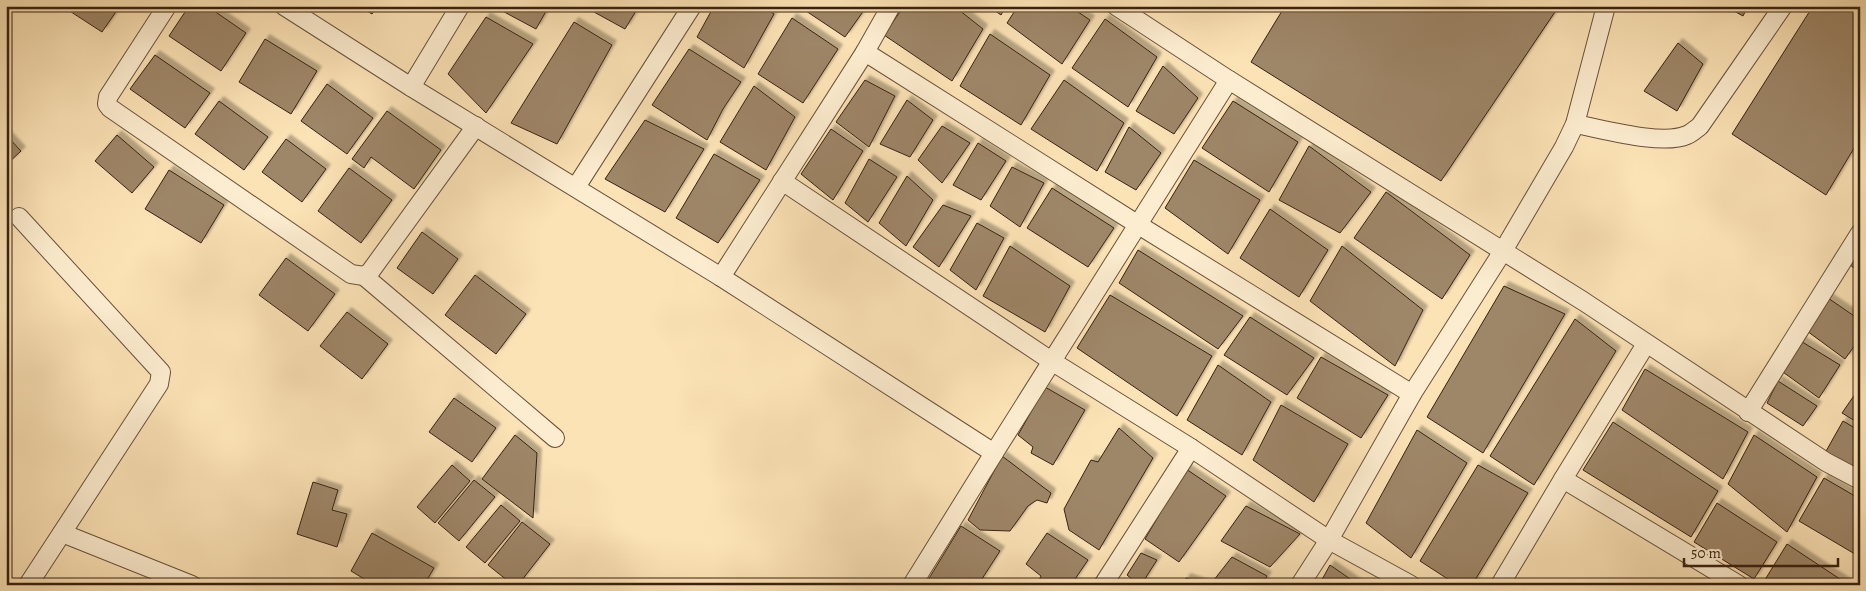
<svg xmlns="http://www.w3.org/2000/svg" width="1866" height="591" font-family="Alegreya,serif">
<defs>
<filter id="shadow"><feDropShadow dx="4.5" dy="-4.5" stdDeviation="1" flood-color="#0004"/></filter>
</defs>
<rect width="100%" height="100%" fill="#fce3b6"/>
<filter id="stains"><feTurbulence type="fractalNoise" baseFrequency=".004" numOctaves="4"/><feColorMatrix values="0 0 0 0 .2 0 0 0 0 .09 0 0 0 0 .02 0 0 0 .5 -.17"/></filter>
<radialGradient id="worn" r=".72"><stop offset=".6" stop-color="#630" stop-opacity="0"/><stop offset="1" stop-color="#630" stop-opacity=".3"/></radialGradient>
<g fill="#9e8667" stroke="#382211" filter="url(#shadow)">
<path d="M67,6H120L102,32L65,8Z"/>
<path d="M189,6H207L246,33L221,71L169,36Z"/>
<path d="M359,6H377L372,14Z"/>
<path d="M493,6H549L536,29Z"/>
<path d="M583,6H639L625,29Z"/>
<path d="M714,6H763L774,14L744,68L697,37Z"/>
<path d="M805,6H867L845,37L803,9Z"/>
<path d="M904,6H954L983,29L952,81L884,35Z"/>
<path d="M988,6H1006L1001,15Z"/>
<path d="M1018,6H1069L1090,20L1062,64L1007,23Z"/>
<path d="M1285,6H1559L1441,181L1251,62Z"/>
<path d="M1725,6H1748L1743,16Z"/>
<path d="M1813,6H1860V138L1826,195L1732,134Z"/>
<path d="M486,17L533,44L486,113L448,74Z"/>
<path d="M792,18L838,49L803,103L758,74Z"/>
<path d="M1105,19L1157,57L1128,107L1072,68Z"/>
<path d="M574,22L612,45L557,144L511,123Z"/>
<path d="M990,34L1050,75L1021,125L960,86Z"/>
<path d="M265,39L317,71L291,114L239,82Z"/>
<path d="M1678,43L1703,64L1677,111L1644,91Z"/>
<path d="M689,49L741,82L723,109L707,140L652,105Z"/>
<path d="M155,55L210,93L185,128L130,89Z"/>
<path d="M1163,66L1198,98L1174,134L1136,111Z"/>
<path d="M865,80L895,96L869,147L836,122Z"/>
<path d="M1064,80L1124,123L1097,171L1031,129Z"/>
<path d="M327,84L373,118L347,154L301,121Z"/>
<path d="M754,86L795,117L766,170L720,142Z"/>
<path d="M907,100L933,120L910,157L880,144Z"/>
<path d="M219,101L268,137L244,170L195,134Z"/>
<path d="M1233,101L1298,142L1269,192L1202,148Z"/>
<path d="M387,111L441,150L414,189L371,157L364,168L352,159Z"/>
<path d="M645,120L704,149L665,212L605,179Z"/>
<path d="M942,126L970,143L942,183L918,160Z"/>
<path d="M1129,127L1161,153L1136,190L1105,172Z"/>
<path d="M831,129L863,151L833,200L801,174Z"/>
<path d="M6,135L21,151L6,165Z"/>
<path d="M117,135L154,167L132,193L95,161Z"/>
<path d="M286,139L326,169L302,202L262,172Z"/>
<path d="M978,143L1006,161L981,200L953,185Z"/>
<path d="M1309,146L1371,192L1340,233L1279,200Z"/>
<path d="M714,154L760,180L718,243L676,218Z"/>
<path d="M869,159L897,177L868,222L845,203Z"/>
<path d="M1194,160L1260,200L1228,254L1165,208Z"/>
<path d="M1012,167L1044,183L1020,227L990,206Z"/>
<path d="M349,168L392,200L361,243L318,211Z"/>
<path d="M169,170L224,205L201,243L145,209Z"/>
<path d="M907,176L933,200L906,246L879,223Z"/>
<path d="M1052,188L1114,228L1088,267L1027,228Z"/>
<path d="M1386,192L1470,255L1442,299L1354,238Z"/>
<path d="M943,205L971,216L939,267L913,247Z"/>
<path d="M1270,209L1328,250L1299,297L1240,258Z"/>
<path d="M977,223L1004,238L976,290L950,270Z"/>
<path d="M422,232L458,259L433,294L397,268Z"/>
<path d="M1010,246L1070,286L1045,332L983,296Z"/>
<path d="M1342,246L1423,310L1395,366L1310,301Z"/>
<path d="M1860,246V273L1849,264Z"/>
<path d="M1138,250L1243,316L1218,349L1119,283Z"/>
<path d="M286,258L335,294L308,331L259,295Z"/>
<path d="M475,275L526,314L496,354L445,315Z"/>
<path d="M1504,286L1565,314L1483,453L1427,417Z"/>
<path d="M1110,295L1212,356L1177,416L1077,348Z"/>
<path d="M1828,298L1860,320V338L1845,359L1807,331Z"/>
<path d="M347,312L388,344L362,379L320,346Z"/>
<path d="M1250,317L1314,358L1287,395L1224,355Z"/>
<path d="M1575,319L1616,351L1534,485L1490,456Z"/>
<path d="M1799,340L1840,365L1819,398L1780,370Z"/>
<path d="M1321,357L1388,395L1361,438L1297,398Z"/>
<path d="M1218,365L1271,402L1242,455L1187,420Z"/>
<path d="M1645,369L1748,432L1723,479L1622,410Z"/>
<path d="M1778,381L1817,406L1803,426L1767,403Z"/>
<path d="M1045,387L1085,410L1053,465L1031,453L1033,447L1018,435Z"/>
<path d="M1860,387V424L1842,413Z"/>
<path d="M454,398L496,428L472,462L429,432Z"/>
<path d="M1281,405L1348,444L1314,502L1253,460Z"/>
<path d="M1843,421L1860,431V463L1853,472L1825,453Z"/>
<path d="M1613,422L1718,491L1691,537L1583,470Z"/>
<path d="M1119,428L1153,458L1099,550L1069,530L1064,509L1091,460L1098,462Z"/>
<path d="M1417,430L1467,463L1411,558L1366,523Z"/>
<path d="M515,435L537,453L533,518L482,479Z"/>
<path d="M1754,435L1817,477L1787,532L1728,484Z"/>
<path d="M1002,456L1051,493L1047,503L1037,500L1028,506L1010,531L980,530L968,520Z"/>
<path d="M452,465L470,481L435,523L417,507Z"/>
<path d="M1478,465L1528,493L1472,585H1457L1420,561Z"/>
<path d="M1186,469L1226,496L1179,562L1145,539Z"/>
<path d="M1824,478L1860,499V557L1799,521Z"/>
<path d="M474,480L495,497L459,541L438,523Z"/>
<path d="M313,482L338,490L332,510L347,514L337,547L297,534Z"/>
<path d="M1717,503L1777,542L1754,579L1694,542Z"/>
<path d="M501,505L520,521L485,563L466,547Z"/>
<path d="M1246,506L1300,534L1270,567L1221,541Z"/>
<path d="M522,522L550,544L518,585H513L488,565Z"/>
<path d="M961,526L1000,551L978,585H925Z"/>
<path d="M372,533L434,568L424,585H374L351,571Z"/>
<path d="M1047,533L1088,560L1071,585H1037L1041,576L1026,564Z"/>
<path d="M1787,544L1849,585H1765L1763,583Z"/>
<path d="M1141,553L1157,560L1141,585H1139L1127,575Z"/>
<path d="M1232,557L1267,576L1262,585H1210Z"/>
<path d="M1330,565L1359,585H1319Z"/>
<path d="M1186,578L1207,585H1182Z"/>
</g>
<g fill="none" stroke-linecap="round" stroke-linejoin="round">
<g stroke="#69523a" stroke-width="20">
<g id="minor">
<path d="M167,6L108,97L107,104L110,108L351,274L364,276L370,272L476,126"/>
<path d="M284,6L411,87L721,277L994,453L1229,80L1583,301L1826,462L1860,480"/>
<path d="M1116,6L1229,80"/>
<path d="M865,52L1137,224L1412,394"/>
<path d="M411,87L460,6"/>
<path d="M1575,124C1603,129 1662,146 1687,135C1692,133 1696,129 1700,126L1783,6"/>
<path d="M782,181L1053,362L1191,448L1329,540L1411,585"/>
<path d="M576,187L692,6"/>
<path d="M19,217L161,372L159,384L28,585"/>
<path d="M364,276L555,438"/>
<path d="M721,277L865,52L891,6"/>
<path d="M1646,344L1563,479L1739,585"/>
<path d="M1748,412L1860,233"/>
<path d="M62,533L192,585"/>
<path d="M912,585L994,453"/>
<path d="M1103,585L1191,448"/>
<path d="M1300,585L1329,540L1412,394L1503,251L1564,147L1575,124L1606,6"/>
<path d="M1500,585L1563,479"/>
</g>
</g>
<use href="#minor" stroke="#fdedd0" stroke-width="18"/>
</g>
<rect width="1866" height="591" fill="none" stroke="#fce3b6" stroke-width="25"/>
<rect x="8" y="8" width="1851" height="576" fill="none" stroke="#382211" stroke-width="2.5"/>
<rect x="12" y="12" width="1841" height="566" fill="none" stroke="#382211"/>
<path d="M1684 558v8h154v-8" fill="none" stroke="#382211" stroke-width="2.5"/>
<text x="1691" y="558" font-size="15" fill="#382211" stroke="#fdedd0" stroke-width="4" paint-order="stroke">50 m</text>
<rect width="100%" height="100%" filter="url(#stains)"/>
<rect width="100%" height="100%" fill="url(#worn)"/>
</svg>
